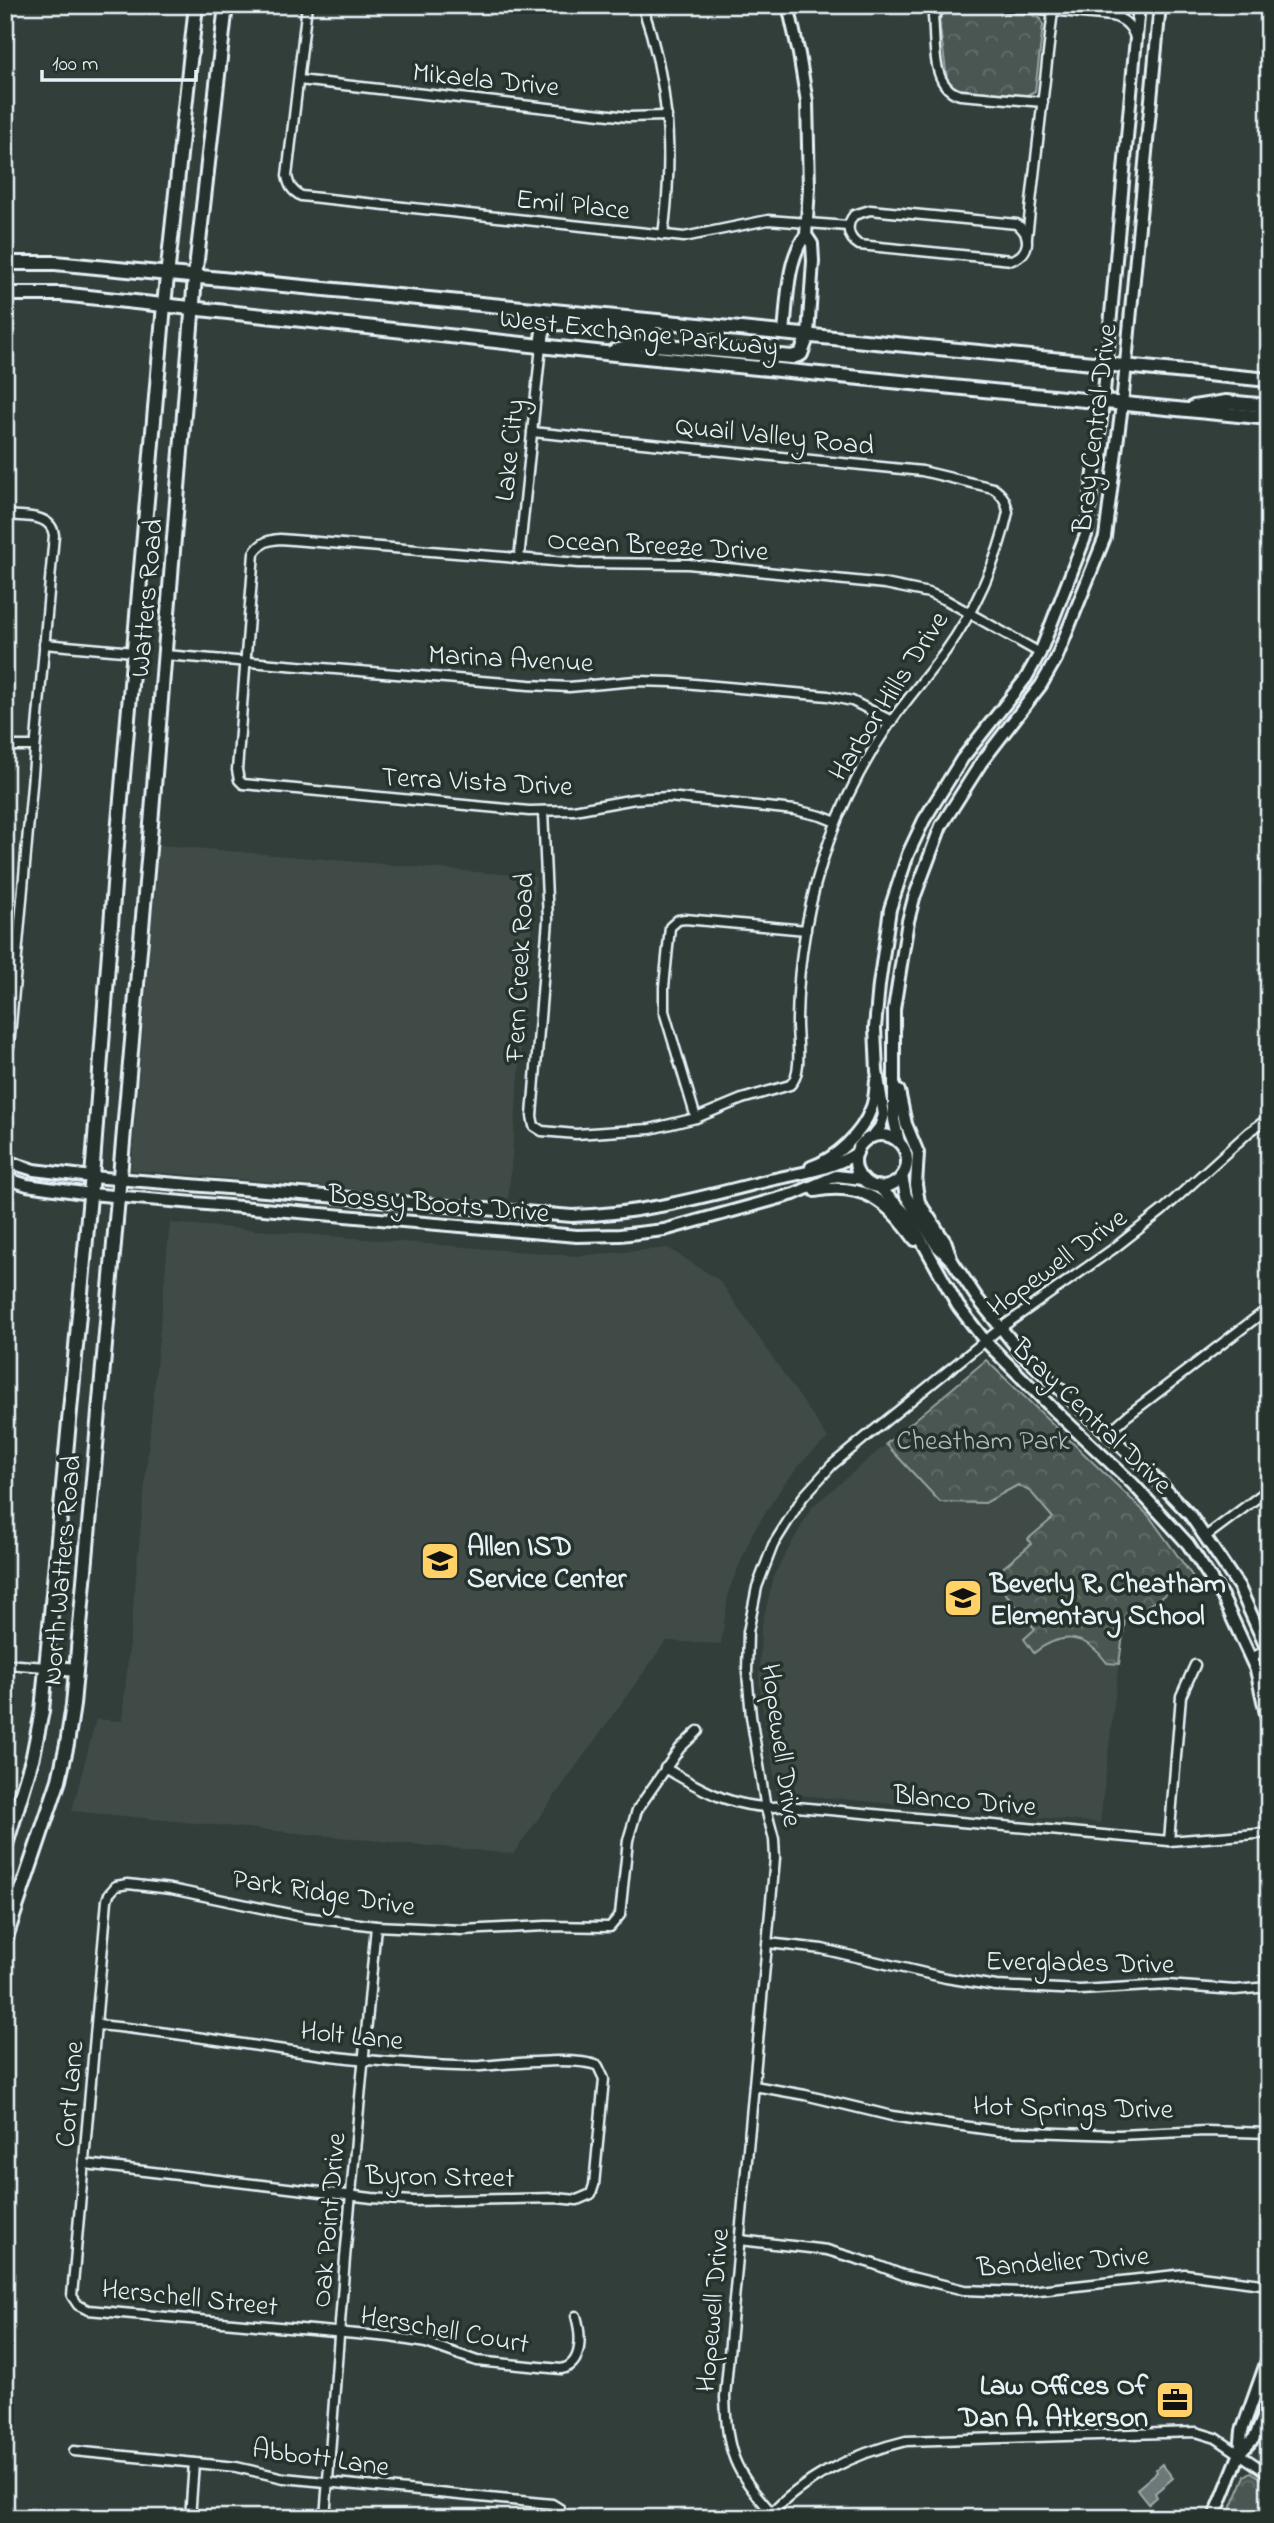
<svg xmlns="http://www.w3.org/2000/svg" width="1274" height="2523" font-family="'Indie Flower',sans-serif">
<defs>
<pattern id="park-crowns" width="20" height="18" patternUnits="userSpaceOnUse" patternTransform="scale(1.75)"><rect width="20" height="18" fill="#495651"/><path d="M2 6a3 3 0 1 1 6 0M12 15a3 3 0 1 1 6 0" fill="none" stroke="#636f6b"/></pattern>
</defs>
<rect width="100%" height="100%" fill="#323e39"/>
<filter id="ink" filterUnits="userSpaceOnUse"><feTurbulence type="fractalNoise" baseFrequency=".0143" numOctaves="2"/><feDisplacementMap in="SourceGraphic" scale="14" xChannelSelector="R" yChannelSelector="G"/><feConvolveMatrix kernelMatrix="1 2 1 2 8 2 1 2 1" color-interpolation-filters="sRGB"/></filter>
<g filter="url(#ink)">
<g fill="#3f4b46">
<path d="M159,845L536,877L508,1202L131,1170Z"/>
<path d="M170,1223L577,1256L668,1248L719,1280L828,1438L804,1460L784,1484L753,1532L729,1590L721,1644L666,1641L513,1854L72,1811L96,1719L122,1721Z"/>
<path d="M986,1360L1193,1577L1124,1620L1100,1823L777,1793L759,1684L761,1628L775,1573L812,1507Z"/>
</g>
<g fill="url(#park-crowns)" stroke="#98a4a4" stroke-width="2">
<path d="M952,7L1032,15L1041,19L1043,25L1035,91L1025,96L958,89L951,85L947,78L939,21L943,12Z"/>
<path d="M986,1360L1149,1516L1193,1577L1125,1620L1119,1664L1107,1663C1086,1634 1062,1631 1034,1653L1024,1639L1035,1629L992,1577L1031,1544L1028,1539L1053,1518L1031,1492L1018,1485L985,1503L940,1502L886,1444Z"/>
<path d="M1251,2472L1269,2483V2518H1227L1245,2476Z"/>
</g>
<path fill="#6d7978" stroke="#9ea9ab" stroke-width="2" d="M1162,2464L1173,2478L1155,2493L1157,2497L1149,2504L1137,2489L1157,2472L1156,2469Z"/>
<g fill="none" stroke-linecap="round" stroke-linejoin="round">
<path stroke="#9ea9ab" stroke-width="3.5" d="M1259,970L1269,957"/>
<g stroke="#e8f1f8" stroke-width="13">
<g id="minor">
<path d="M307,5L287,176C289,186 292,191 301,196L684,237L768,220L848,226"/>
<path d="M642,5C669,82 674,154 663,235"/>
<path d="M944,5L933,17C936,42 930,87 960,95L1043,102"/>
<path d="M999,5L1112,16C1124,19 1132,26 1135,38"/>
<path d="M1112,16L1131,5"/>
<path d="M299,80L628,117L667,116"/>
<path d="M870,210L1017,224C1032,235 1030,254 1012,260L859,245C848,238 845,226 854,215Z"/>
<path d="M1027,237L1053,10"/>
<path d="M532,432L922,471L993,488C1002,494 1006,500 1008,512C998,560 974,612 945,652C927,676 907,699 890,723C865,760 844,800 829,841C809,898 798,959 797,1019C796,1036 804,1073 790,1085L742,1099L696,1118L650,1129L576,1134L542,1131L534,1126L532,1116L548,920L543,811"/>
<path d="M5,515C23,517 51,513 54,535L9,1047L5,1052"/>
<path d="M519,559L541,346"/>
<path d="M44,644L134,652"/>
<path d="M165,655L529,685L569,687L635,681L672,682L828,696L852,701L892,721"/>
<path d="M5,746H35"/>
<path d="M836,822L821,816L795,810L668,797L635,799L574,810L529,811L243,784L239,780L237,770L254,553C261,543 267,540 280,539L579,563L688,564L885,584L929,593L946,600L1040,653"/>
<path d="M696,1118L664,1011V987L670,927L678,920L685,919L806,930"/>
<path d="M1108,1433L1127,1416L1269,1308"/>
<path d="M1205,1537L1269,1489"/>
<path d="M1250,1658L1269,1650"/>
<path d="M5,1664L46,1667"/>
<path d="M665,1768C703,1791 740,1812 786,1806L1169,1841L1269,1833"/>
<path d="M1169,1841L1181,1696L1195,1665"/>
<path d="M768,1943L822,1949L946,1978L996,1986L1080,1990L1167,1985L1235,1990L1269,1987"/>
<path d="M754,2086L805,2095L892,2116L998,2131L1119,2135L1206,2131L1269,2133"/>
<path d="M85,2164L372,2198L412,2201L556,2198L577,2200L591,2194L594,2185L604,2079L598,2066C575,2056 508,2064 481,2066C456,2067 431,2065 406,2063C302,2057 201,2034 98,2025"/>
<path d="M740,2240L827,2250L874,2264L903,2275L964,2290L1021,2292L1185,2274L1269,2285"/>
<path d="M576,2316C581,2333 584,2365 561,2369L477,2361L426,2343L390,2337L88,2310L78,2305L72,2296L107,1900L109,1894L116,1886L128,1884L171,1889L304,1917L376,1926L462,1930L546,1926L610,1927L620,1915L628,1840L637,1810L680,1748L698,1731"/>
<path d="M74,2451L236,2467L284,2478L552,2504L560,2509L564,2518"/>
<path d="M772,2513C734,2470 727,2454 725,2397L775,1858L774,1839L766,1809L751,1716L747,1673L748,1632L757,1587L773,1545L803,1497L832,1465L867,1436L1002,1327L1113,1249L1163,1210L1249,1132L1269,1118"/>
<path d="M190,2518L194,2463"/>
<path d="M325,2518L345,2258L376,1926"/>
<path d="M767,2518C803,2478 855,2453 906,2441L1196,2432L1216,2438L1269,2474"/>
</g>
</g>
<g stroke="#e8f1f8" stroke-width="16">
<g id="tertiary">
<path d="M788,5L799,54L807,102L809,188L806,235L812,244L813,261L808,335"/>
<path d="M784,333C787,305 787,257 806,235"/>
<path d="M899,1091L906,1124L918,1153L916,1185L919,1202L946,1243L951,1258"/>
<circle cx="881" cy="1161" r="26"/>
<path d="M872,1137L880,1127L884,1115L877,1071L875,1028L879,985L890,909L908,854L924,820L962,759L1026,678L1040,653L1086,535L1103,403L1139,5"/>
<path d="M899,1142L894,1120V1009L908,921L914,898L941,826L981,763L1041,685L1056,659L1105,537L1122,405L1160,5"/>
<path d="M5,1161L34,1170L92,1177L572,1216C642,1214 699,1198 766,1181C799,1173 828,1171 857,1153"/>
<path d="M811,1167C836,1158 862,1134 871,1109C875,1101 875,1090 876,1081"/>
<path d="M902,1176L906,1196L937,1246L953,1262L977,1298L1021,1353L1150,1473L1190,1515L1239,1587L1269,1654"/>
<path d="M5,1178L27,1185L90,1194L577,1236L620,1235L664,1230L794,1194L836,1176L863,1179"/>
<path d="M878,1186L908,1216L958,1306L985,1341L1054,1410L1133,1484L1188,1544L1222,1596L1256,1670L1269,1727"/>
<path d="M815,1191C862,1182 888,1201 915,1240"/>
<path d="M1269,1945L1267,1987L1269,2020"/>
<path d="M1240,2453L1242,2431L1269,2355"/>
<path d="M1214,2518L1240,2453L1255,2437L1269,2404"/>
</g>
</g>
<g stroke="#e8f1f8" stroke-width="18">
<g id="secondary">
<path d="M5,263H55L1269,380"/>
<path d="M5,294H61L605,353L1269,418"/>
<path d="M541,346L543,331L549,325L557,323L650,327"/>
<path d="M614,351L644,344L792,357L801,354L808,335"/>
<path d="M1194,407L1226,402L1269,406"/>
<path d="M46,1667L76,1670"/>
<path d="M5,1848L33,1756L42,1711L93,1164L117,845L164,305L196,5"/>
<path d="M5,1940L59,1780L67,1744L73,1705L149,849L195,277L226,5"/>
</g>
</g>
<use href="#minor" stroke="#26332d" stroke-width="8"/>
<use href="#tertiary" stroke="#26332d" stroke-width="10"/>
<use href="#secondary" stroke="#26332d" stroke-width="12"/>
</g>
</g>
<defs>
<g id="school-square" transform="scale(2.0125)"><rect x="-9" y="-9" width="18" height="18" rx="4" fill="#ffd166" stroke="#26332d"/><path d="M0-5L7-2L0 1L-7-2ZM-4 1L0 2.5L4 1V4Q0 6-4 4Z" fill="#111"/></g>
<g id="office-square" transform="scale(2.0125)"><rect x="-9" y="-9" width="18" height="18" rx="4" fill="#ffd166" stroke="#26332d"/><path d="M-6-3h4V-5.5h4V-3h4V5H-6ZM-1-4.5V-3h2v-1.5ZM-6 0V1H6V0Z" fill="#111"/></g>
</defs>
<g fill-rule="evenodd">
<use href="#school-square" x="440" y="1561"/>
<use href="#school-square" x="963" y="1598"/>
<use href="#office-square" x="1175" y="2400"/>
</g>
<g text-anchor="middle" stroke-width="7" stroke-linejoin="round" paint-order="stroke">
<g font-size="28" fill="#e8f1f8" stroke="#26332d">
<text transform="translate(486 78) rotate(6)" y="10">Mikaela Drive</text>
<text transform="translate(573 203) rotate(6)" y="10">Emil Place</text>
<text transform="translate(639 331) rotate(6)" y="10">West Exchange Parkway</text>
<text transform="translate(1093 428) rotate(-83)" y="10">Bray Central Drive</text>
<text transform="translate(775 434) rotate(6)" y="10">Quail Valley Road</text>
<text transform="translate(508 450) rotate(-84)" y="10">Lake City</text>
<text transform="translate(658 544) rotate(3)" y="10">Ocean Breeze Drive</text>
<text transform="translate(145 598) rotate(-85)" y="10">Watters Road</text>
<text transform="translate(511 657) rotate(3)" y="10">Marina Avenue</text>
<text transform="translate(887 695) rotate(-57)" y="10">Harbor Hills Drive</text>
<text transform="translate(477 780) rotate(3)" y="10">Terra Vista Drive</text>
<text transform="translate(518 967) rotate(-87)" y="10">Fern Creek Road</text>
<text transform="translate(439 1202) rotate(5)" y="10">Bossy Boots Drive</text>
<text transform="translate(1056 1261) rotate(-36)" y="10">Hopewell Drive</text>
<text transform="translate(1093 1415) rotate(44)" y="10">Bray Central Drive</text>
<text transform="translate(60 1570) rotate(-85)" y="10">North Watters Road</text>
<text transform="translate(783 1745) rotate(82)" y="10">Hopewell Drive</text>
<text transform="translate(965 1799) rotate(5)" y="10">Blanco Drive</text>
<text transform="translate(324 1891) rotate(9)" y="10">Park Ridge Drive</text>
<text transform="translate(1080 1961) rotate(1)" y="10">Everglades Drive</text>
<text transform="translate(352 2034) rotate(6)" y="10">Holt Lane</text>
<text transform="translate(68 2094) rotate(-85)" y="10">Cort Lane</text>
<text transform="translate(1073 2106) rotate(1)" y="10">Hot Springs Drive</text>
<text transform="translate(440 2175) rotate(1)" y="10">Byron Street</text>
<text transform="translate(327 2220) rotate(-85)" y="10">Oak Point Drive</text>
<text transform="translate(1063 2260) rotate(-4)" y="10">Bandelier Drive</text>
<text transform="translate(190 2296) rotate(6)" y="10">Herschell Street</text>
<text transform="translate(711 2310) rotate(-85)" y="10">Hopewell Drive</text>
<text transform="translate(445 2328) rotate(10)" y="10">Herschell Court</text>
<text transform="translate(321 2456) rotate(8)" y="10">Abbott Lane</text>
</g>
<g font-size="28" fill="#b0bbbe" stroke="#26332d">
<text x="983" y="1449">Cheatham Park</text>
</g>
<g font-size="28" font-weight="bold" fill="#e8f1f8" stroke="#26332d" text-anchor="start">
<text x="467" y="1555">Allen ISD<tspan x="467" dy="32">Service Center</tspan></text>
<text x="990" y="1592">Beverly R. Cheatham<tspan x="990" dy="32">Elementary School</tspan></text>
<text x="1148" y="2394" text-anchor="end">Law Offices Of<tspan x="1148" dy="32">Dan A. Atkerson</tspan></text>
</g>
</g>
<rect width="1274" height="2523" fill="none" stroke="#26332d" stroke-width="28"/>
<rect x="14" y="14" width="1246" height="2495" fill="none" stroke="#e8f1f8" stroke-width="2.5" filter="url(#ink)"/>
<path d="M42 70v10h154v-10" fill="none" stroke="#e8f1f8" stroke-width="3.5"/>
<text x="52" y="70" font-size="21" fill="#e8f1f8" stroke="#26332d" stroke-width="5" paint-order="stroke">100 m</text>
</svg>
